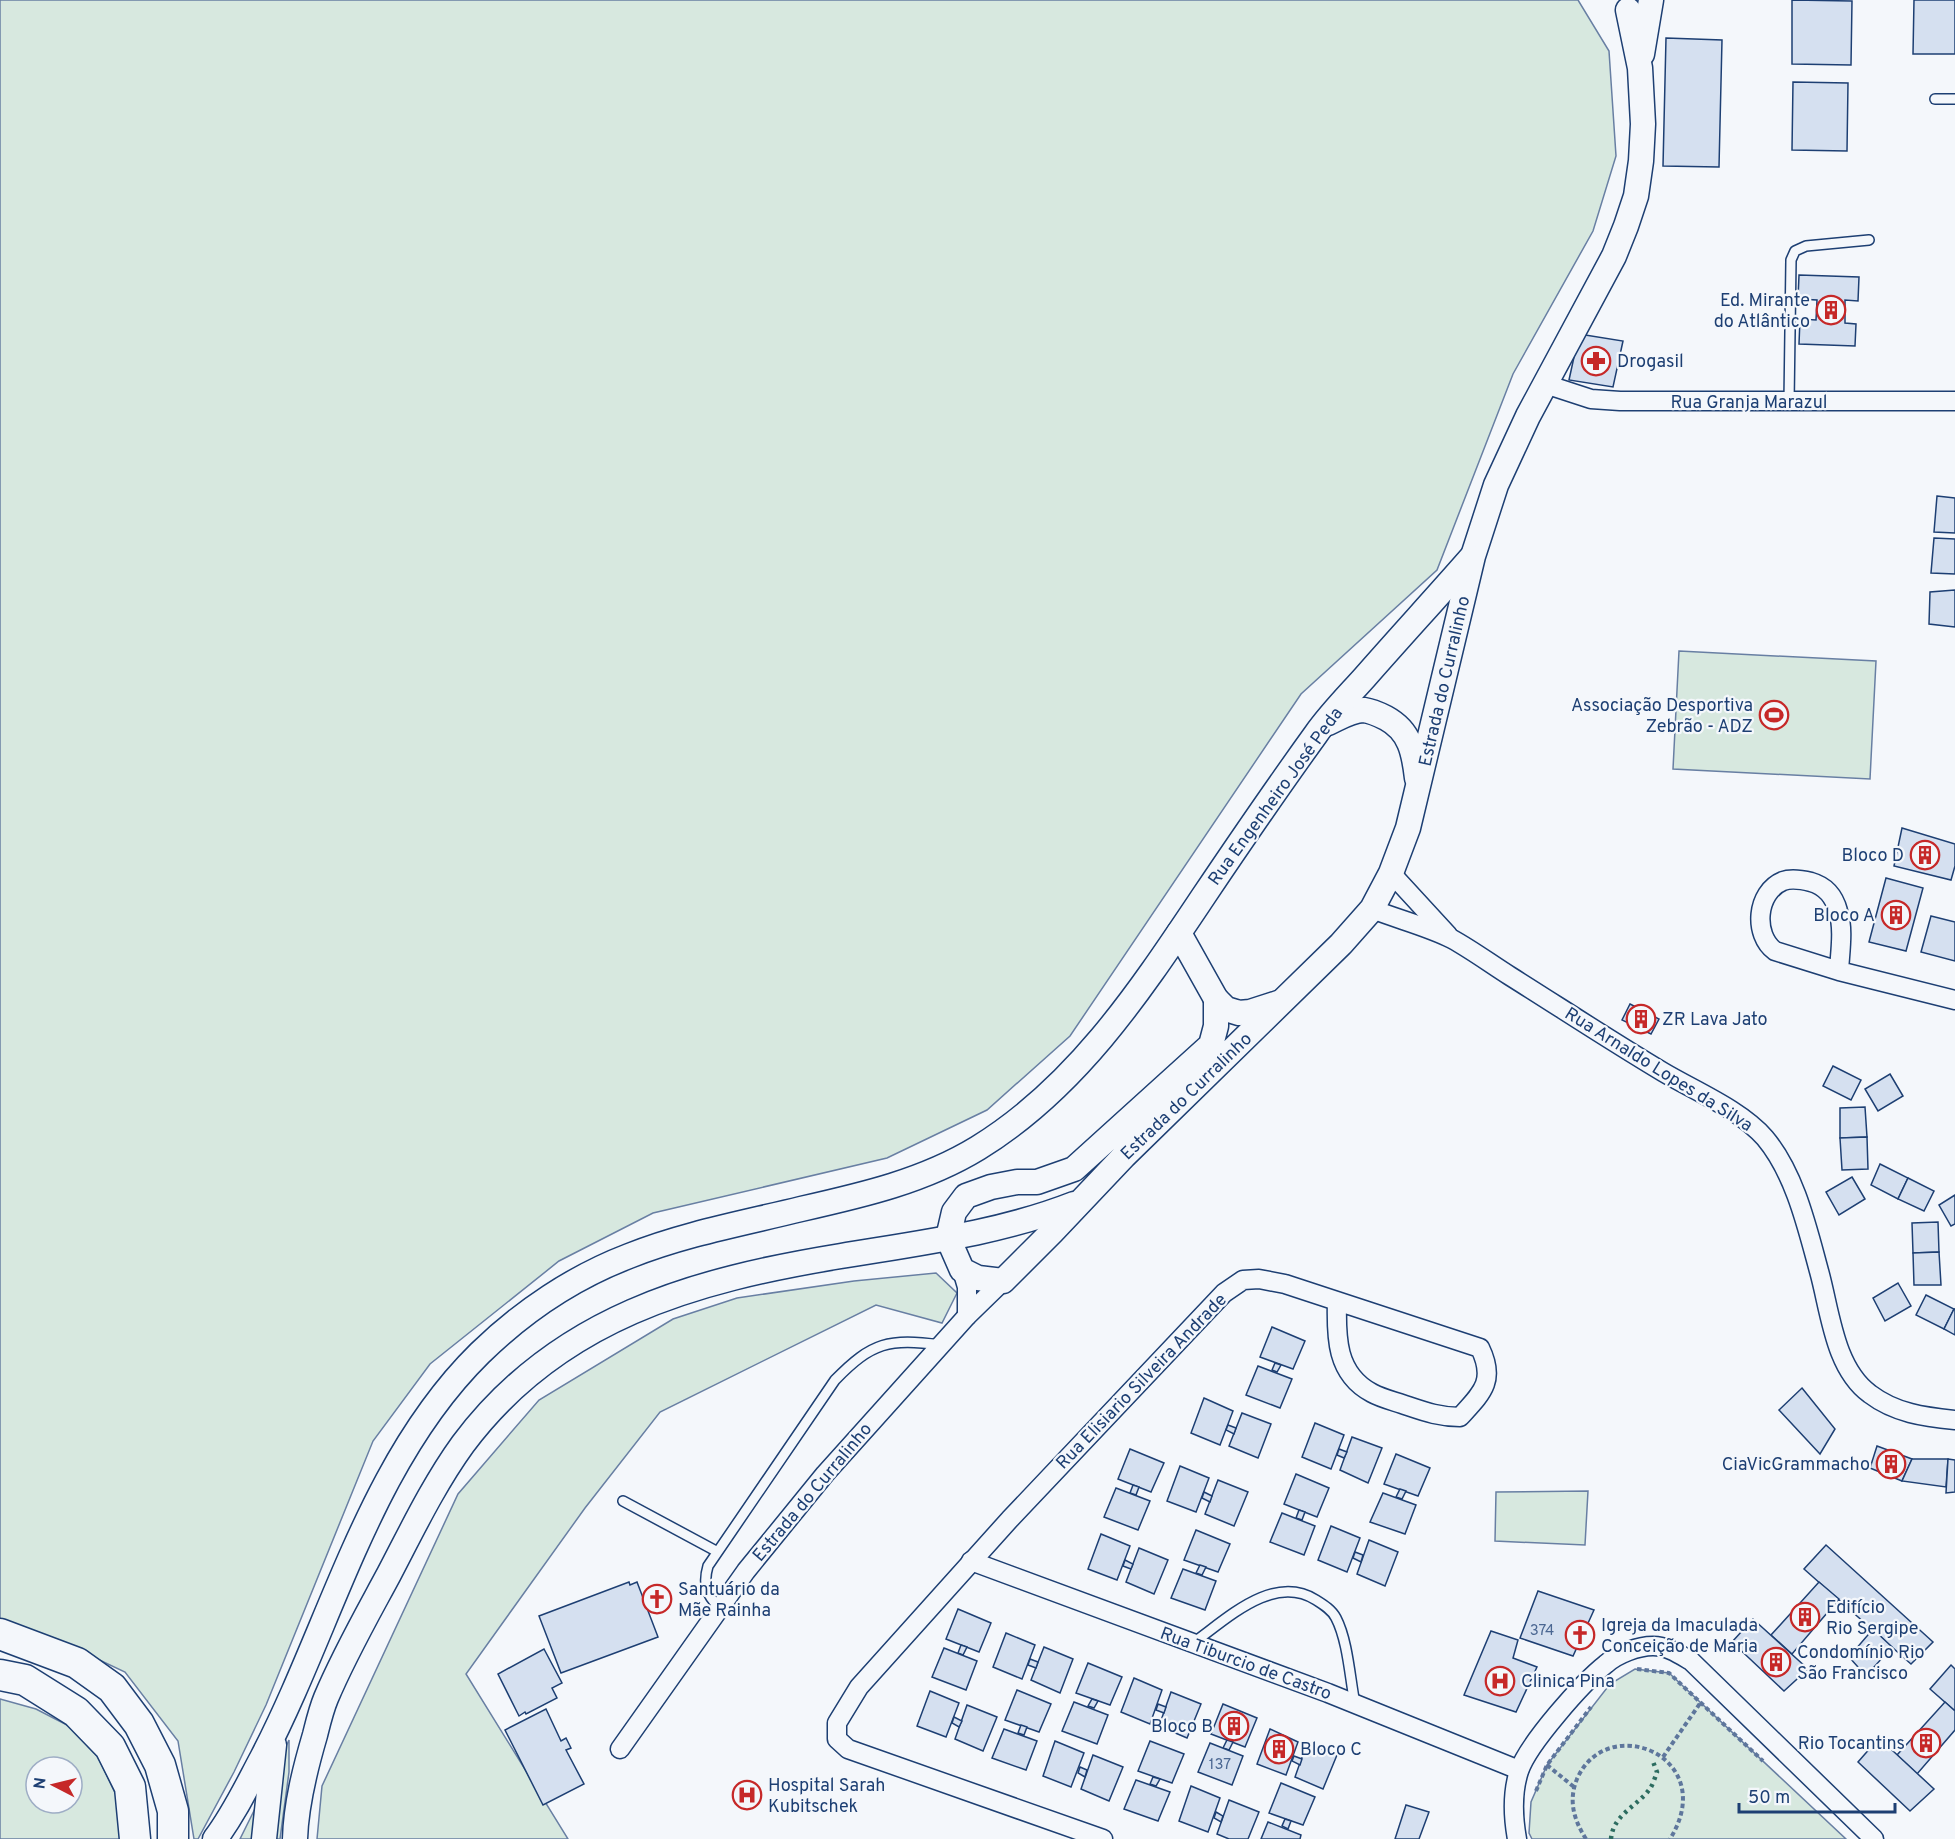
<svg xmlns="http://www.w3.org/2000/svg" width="1955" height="1839" font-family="Overpass,sans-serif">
<rect width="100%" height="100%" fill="#f4f7fb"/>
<g fill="#d7e8df" stroke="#687fa3" stroke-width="1.5" fill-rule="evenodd">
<path d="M0,0H1578L1609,51L1616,156L1593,231L1513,374L1437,570L1301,694L1070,1036L987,1110L887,1158L653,1213L559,1261L430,1364L373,1441L266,1705L234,1772L198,1839H194L178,1741L125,1672L51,1637L0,1621Z"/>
<path d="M1679,651L1876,661L1870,779L1673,769Z"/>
<path d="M936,1273L957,1293L942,1323L876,1305L660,1412L585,1508L466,1674L568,1839H317L322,1786L458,1494L539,1400L673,1319L737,1298L854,1281Z"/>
<path d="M1588,1491L1585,1545L1495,1541L1496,1492Z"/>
<path d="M1635,1669L1669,1673L1846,1839H1532L1529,1833L1531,1802L1547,1765L1610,1684Z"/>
<path d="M0,1699L36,1709L69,1726L98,1757L117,1797L122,1839H0ZM36,1767H72V1803H36Z"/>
<path d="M289,1740V1772L280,1839H240Z"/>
</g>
<g fill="#d5e0f0" stroke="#1d3f73" stroke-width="1.5">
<path d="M1792,0L1852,1L1851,65L1792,64Z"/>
<path d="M1914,0H1955V54H1913Z"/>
<path d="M1666,38L1722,40L1719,167L1663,166Z"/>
<path d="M1793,82L1848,83L1847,151L1792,150Z"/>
<path d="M1799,275L1859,277L1858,301L1845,300V323L1856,324L1855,346L1799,344L1800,319L1816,320L1817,300L1798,299Z"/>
<path d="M1579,334L1623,341L1613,387L1569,380Z"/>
<path d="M1937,496L1955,498V533L1934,532Z"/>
<path d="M1934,538L1955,539V574L1931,573Z"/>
<path d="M1955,590V627L1929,624L1930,592Z"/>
<path d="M1902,828L1955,844V866L1951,880L1894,866Z"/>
<path d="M1886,878L1923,888L1906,951L1869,942Z"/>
<path d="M1931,916L1955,922V961L1921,952Z"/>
<path d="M1630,1004L1659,1019L1651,1034L1622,1020Z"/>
<path d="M1833,1066L1861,1080L1851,1100L1823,1086Z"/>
<path d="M1890,1074L1903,1096L1878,1111L1865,1089Z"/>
<path d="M1865,1107L1867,1137L1840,1138V1108Z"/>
<path d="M1867,1137L1868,1169L1842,1170L1840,1138Z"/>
<path d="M1880,1164L1908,1178L1898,1199L1871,1185Z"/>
<path d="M1852,1177L1865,1199L1839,1215L1826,1192Z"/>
<path d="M1908,1178L1934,1191L1924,1211L1898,1199Z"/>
<path d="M1955,1195V1224L1951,1226L1939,1205Z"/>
<path d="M1938,1222L1939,1252L1913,1253L1912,1223Z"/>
<path d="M1939,1252L1941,1285H1914L1913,1253Z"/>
<path d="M1898,1283L1911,1306L1885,1321L1873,1298Z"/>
<path d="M1926,1295L1954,1309L1944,1329L1916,1315Z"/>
<path d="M1954,1309H1955V1335L1944,1329Z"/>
<path d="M1272,1327L1305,1341L1293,1369L1260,1357Z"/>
<path d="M1275,1363L1281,1365L1277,1372L1272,1370Z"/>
<path d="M1258,1366L1292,1379L1280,1408L1246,1395Z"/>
<path d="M1802,1388L1835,1429L1820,1454L1779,1410Z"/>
<path d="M1204,1398L1233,1411L1220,1445L1191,1433Z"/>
<path d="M1242,1413L1271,1424L1258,1458L1229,1446Z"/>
<path d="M1315,1423L1344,1435L1331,1469L1302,1457Z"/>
<path d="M1228,1425L1236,1428L1234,1434L1226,1430Z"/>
<path d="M1352,1437L1382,1448L1368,1483L1340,1470Z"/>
<path d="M1877,1446L1912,1459L1902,1481L1870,1468Z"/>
<path d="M1130,1449L1164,1463L1151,1492L1118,1479Z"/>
<path d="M1339,1449L1347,1452L1344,1458L1337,1455Z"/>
<path d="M1396,1454L1430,1468L1418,1496L1384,1484Z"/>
<path d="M1912,1459H1948L1946,1487L1902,1481Z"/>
<path d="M1948,1459L1955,1460V1492L1946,1493Z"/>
<path d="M1180,1466L1209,1478L1196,1512L1167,1501Z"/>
<path d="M1296,1474L1329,1488L1317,1517L1284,1504Z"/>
<path d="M1218,1480L1248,1492L1234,1526L1205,1514Z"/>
<path d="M1133,1485L1139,1487L1136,1495L1130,1493Z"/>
<path d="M1116,1488L1150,1501L1138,1530L1104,1517Z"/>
<path d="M1400,1489L1406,1491L1402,1499L1396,1497Z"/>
<path d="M1204,1492L1212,1496L1210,1502L1202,1498Z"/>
<path d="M1383,1493L1416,1505L1405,1534L1370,1522Z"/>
<path d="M1299,1510L1305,1512L1302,1520L1296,1518Z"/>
<path d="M1282,1513L1315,1526L1304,1555L1270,1542Z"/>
<path d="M1331,1526L1360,1538L1347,1572L1318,1560Z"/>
<path d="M1196,1530L1230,1544L1218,1572L1184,1560Z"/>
<path d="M1101,1534L1130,1546L1117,1580L1088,1569Z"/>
<path d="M1369,1540L1398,1552L1385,1586L1357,1574Z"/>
<path d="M1826,1545L1933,1642L1911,1664L1804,1569Z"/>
<path d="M1139,1548L1168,1560L1154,1594L1126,1582Z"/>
<path d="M1355,1552L1363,1555L1361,1562L1353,1558Z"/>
<path d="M1125,1560L1133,1564L1131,1569L1123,1566Z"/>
<path d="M1200,1565L1206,1567L1202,1575L1196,1573Z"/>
<path d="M1183,1569L1216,1581L1205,1610L1171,1598Z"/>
<path d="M629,1582L630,1585L637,1582L658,1637L561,1673L539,1616Z"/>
<path d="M1819,1582L1839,1599L1792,1654L1771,1635Z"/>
<path d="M1538,1591L1594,1610L1573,1656L1520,1638Z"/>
<path d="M958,1609L991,1623L979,1652L946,1639Z"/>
<path d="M1753,1619L1808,1669L1784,1691L1732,1642Z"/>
<path d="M1873,1629L1892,1647L1866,1676L1849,1657Z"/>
<path d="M1491,1631L1518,1640L1513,1658L1537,1667L1516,1712L1464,1695Z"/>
<path d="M1006,1633L1035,1645L1022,1679L993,1667Z"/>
<path d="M961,1645L967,1647L963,1655L958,1653Z"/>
<path d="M1044,1647L1073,1659L1060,1693L1031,1680Z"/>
<path d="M944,1648L977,1661L966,1690L932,1677Z"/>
<path d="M544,1649L562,1683L552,1688L557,1698L526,1714L525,1712L519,1716L498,1674Z"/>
<path d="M1030,1659L1038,1662L1036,1668L1028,1665Z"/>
<path d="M1088,1663L1122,1677L1110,1705L1076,1693Z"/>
<path d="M1951,1665L1955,1669V1711L1930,1689Z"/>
<path d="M1134,1678L1162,1690L1150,1724L1121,1712Z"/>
<path d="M1017,1690L1051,1704L1039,1732L1005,1720Z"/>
<path d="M930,1691L959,1703L946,1737L917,1726Z"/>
<path d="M1171,1692L1201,1704L1187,1738L1159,1726Z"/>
<path d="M1092,1699L1098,1701L1094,1708L1088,1706Z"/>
<path d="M1074,1702L1108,1715L1097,1744L1062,1731Z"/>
<path d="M1945,1702L1955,1711V1730L1917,1774L1897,1755Z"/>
<path d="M1158,1704L1166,1707L1164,1713L1156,1710Z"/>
<path d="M1223,1704L1257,1718L1245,1747L1211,1734Z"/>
<path d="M967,1705L997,1717L983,1751L955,1739Z"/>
<path d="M546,1709L561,1741L566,1738L571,1748L566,1750L584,1784L543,1805L505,1730Z"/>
<path d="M954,1717L962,1721L959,1727L952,1723Z"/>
<path d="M1021,1725L1027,1727L1024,1735L1018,1733Z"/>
<path d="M1004,1729L1037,1741L1026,1770L992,1758Z"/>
<path d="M1270,1729L1298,1742L1286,1775L1257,1764Z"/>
<path d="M1879,1738L1934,1789L1910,1811L1858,1762Z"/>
<path d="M1227,1740L1233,1742L1229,1750L1223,1748Z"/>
<path d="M1055,1741L1084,1753L1071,1787L1043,1776Z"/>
<path d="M1150,1741L1184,1754L1172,1783L1138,1771Z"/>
<path d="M1210,1743L1243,1756L1232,1785L1198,1772Z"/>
<path d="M1307,1743L1337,1755L1323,1789L1295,1777Z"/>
<path d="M1093,1755L1123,1767L1109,1801L1081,1789Z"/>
<path d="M1294,1756L1302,1759L1300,1765L1292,1761Z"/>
<path d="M1080,1767L1087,1770L1085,1777L1078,1773Z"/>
<path d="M1153,1777L1160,1779L1156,1786L1150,1784Z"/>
<path d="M1136,1780L1170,1792L1158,1821L1124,1809Z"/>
<path d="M1281,1783L1315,1797L1303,1825L1269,1813Z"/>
<path d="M1191,1786L1220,1798L1208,1832L1179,1821Z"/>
<path d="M1229,1800L1259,1812L1248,1839H1229L1217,1834Z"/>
<path d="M1406,1805L1429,1812L1419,1839H1395Z"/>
<path d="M1216,1812L1223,1816L1221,1822L1214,1818Z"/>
<path d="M1285,1819L1291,1821L1288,1829L1282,1826Z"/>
<path d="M1268,1822L1301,1835L1300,1839H1261Z"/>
</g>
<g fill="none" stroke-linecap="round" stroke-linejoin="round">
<g stroke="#1d3f73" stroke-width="12">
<g id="service">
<path d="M1935,99H1955"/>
<path d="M1789,402L1791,260L1795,251L1806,246L1869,240"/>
<path d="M623,1501L716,1551"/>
<path d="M719,1607C706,1595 703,1583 708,1566L835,1380C872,1342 889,1338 941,1345"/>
<path d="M1193,1643C1227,1619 1273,1573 1316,1600C1324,1605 1332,1610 1336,1618C1348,1641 1350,1679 1355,1704"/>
</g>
</g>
<g stroke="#1d3f73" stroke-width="21">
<g id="minor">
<path d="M1545,384L1591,399L1620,401H1955"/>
<path d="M1391,873L1448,935"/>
<path d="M1372,909C1397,919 1429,927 1452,939C1472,950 1491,964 1510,976C1561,1008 1611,1041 1663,1072C1695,1091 1741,1110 1765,1138C1795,1174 1807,1227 1819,1271C1830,1310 1834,1368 1870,1394C1895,1413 1924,1417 1955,1420"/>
<path d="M1839,971C1840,952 1844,929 1838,911C1834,896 1825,886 1811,882C1803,880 1791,878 1783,881C1756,892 1753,935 1775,951L1839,971L1955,1000"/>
<path d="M962,1270L967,1287V1316"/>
<path d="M971,1561L1328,1693L1519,1770"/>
<path d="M620,1749L746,1571L825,1474L967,1316L1003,1281"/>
<path d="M1103,1839L848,1749L837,1739V1723L859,1687L1010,1519L1224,1293L1243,1280L1259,1279L1285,1284L1480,1348C1496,1381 1482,1393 1460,1417C1438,1417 1423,1411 1402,1404C1393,1401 1381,1398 1372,1393C1336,1374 1336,1337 1337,1301"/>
<path d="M1517,1839C1513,1817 1512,1793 1519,1771C1528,1744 1583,1682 1606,1664C1617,1654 1638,1646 1653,1646C1667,1646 1679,1654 1691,1661L1874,1839"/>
</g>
</g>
<g stroke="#1d3f73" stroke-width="27">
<g id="tertiary">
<path d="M1642,54L1651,0"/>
<path d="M1328,723C1339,718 1351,710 1364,710C1371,711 1380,715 1386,718C1410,731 1414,752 1417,778"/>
<path d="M1179,933L1216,999L1226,1009L1239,1013L1250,1012L1278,1003"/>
<path d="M1216,999V1026L1211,1045L1074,1169L1037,1182H1017L991,1187L966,1196L954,1212L948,1238L962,1270L978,1278L1003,1281L1052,1232L1124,1156L1341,944L1372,909L1391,873L1408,828L1473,556L1496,485L1528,416L1614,256L1626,226L1636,196L1641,161L1643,124L1640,68L1628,10"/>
<path d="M215,1839C234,1814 247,1786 262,1758C332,1624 369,1462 480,1353C522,1312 574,1277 629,1256C684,1234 744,1223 801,1209C863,1195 924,1181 978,1148C1077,1087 1140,991 1203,897C1240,842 1277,788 1316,734C1330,714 1348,696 1365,677C1400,637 1436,598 1471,558"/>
<path d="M264,1839L274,1745"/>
<path d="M295,1839C296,1804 305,1769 315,1735C318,1723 321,1710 326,1698C344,1655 367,1615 389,1574C412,1530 434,1484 463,1444C557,1318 694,1280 841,1256C919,1243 1000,1233 1074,1204"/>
</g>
</g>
<g stroke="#1d3f73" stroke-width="33">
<g id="primary">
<path d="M0,1634L77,1663L112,1688L139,1724L160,1765L173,1811V1839"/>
<path d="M0,1675L25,1680L76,1712L110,1747L130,1787L135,1839"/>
</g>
</g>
<g stroke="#5e769c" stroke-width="4" stroke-dasharray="4.5 3" stroke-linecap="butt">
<path d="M1637,1669L1669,1673L1763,1761"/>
<path d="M1663,1757L1701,1702"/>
<path d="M1547,1765L1574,1787"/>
<path d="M1536,1791L1547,1765L1591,1707"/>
<path d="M1586,1839C1574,1820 1568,1801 1577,1779C1607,1710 1721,1757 1670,1839"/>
</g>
<use href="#service" stroke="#f4f7fb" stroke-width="9"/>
<use href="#minor" stroke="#f4f7fb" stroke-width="18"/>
<use href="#tertiary" stroke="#f4f7fb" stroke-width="24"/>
<use href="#primary" stroke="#f4f7fb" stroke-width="30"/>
<path stroke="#2c6c60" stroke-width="4.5" stroke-dasharray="3 4.5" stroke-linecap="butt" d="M1611,1839C1613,1815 1636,1807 1649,1790C1653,1785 1655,1777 1657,1772L1652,1759"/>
</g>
<defs>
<g id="building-ring" transform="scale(1.5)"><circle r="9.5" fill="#f4f7fb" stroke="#c62828" stroke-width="1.5"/><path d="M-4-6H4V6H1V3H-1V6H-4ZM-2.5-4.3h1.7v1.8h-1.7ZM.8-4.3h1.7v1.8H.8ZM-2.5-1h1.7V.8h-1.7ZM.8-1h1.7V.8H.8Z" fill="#c62828"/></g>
<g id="pharmacy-ring" transform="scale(1.5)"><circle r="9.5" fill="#f4f7fb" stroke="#c62828" stroke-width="1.5"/><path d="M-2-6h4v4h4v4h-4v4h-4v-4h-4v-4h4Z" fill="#c62828"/></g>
<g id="stadium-ring" transform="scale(1.5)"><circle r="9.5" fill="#f4f7fb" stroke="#c62828" stroke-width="1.5"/><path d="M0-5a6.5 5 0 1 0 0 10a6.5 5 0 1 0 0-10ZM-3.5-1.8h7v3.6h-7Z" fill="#c62828"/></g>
<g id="church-ring" transform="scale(1.5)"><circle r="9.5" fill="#f4f7fb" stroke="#c62828" stroke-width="1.5"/><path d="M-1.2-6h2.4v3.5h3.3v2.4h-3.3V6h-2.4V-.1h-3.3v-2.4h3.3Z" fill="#c62828"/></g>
<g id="hospital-ring" transform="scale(1.5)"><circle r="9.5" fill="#f4f7fb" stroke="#c62828" stroke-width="1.5"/><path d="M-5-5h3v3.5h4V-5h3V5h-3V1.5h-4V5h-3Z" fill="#c62828"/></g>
</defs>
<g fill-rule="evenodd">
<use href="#building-ring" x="1831" y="310"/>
<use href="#pharmacy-ring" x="1596" y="361"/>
<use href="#stadium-ring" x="1774" y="715"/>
<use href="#building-ring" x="1925" y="855"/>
<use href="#building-ring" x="1896" y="915"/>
<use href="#building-ring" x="1641" y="1019"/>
<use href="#building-ring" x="1891" y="1464"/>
<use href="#church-ring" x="657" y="1599"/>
<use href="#building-ring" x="1805" y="1617"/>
<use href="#church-ring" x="1580" y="1635"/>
<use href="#building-ring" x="1776" y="1662"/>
<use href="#hospital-ring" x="1500" y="1681"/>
<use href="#building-ring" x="1234" y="1726"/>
<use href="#building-ring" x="1926" y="1743"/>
<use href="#building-ring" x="1279" y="1749"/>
<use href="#hospital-ring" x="747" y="1795"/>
</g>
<g text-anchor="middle" stroke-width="4.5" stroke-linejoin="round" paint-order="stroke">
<g font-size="15" fill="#4b6792">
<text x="1542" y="1635">374</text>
<text x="1220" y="1769">137</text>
</g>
<g font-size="18" fill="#1d3f73" stroke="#f4f7fb" text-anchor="start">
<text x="1810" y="306" text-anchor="end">Ed. Mirante<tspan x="1810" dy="21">do Atlântico</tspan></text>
<text x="1617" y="367">Drogasil</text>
<text x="1753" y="711" text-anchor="end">Associação Desportiva<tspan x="1753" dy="21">Zebrão - ADZ</tspan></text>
<text x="1904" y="861" text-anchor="end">Bloco D</text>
<text x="1875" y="921" text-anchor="end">Bloco A</text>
<text x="1662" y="1025">ZR Lava Jato</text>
<text x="1870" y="1470" text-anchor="end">CiaVicGrammacho</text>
<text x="678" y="1595">Santuário da<tspan x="678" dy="21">Mãe Rainha</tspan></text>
<text x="1826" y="1613">Edifício<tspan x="1826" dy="21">Rio Sergipe</tspan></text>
<text x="1601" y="1631">Igreja da Imaculada<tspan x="1601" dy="21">Conceição de Maria</tspan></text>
<text x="1797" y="1658">Condomínio Rio<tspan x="1797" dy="21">São Francisco</tspan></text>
<text x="1521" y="1687">Clinica Pina</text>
<text x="1213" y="1732" text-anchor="end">Bloco B</text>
<text x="1905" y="1749" text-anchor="end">Rio Tocantins</text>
<text x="1300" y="1755">Bloco C</text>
<text x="768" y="1791">Hospital Sarah<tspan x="768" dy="21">Kubitschek</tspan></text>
</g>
<g font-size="18" fill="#1d3f73" stroke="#f4f7fb">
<text x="1749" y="408">Rua Granja Marazul</text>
<text transform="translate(1444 681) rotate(-77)" y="6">Estrada do Curralinho</text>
<text transform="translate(1275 796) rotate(-54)" y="6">Rua Engenheiro José Peda</text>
<text transform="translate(1659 1069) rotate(32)" y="6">Rua Arnaldo Lopes da Silva</text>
<text transform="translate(1186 1096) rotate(-44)" y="6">Estrada do Curralinho</text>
<text transform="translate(1141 1381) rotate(-46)" y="6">Rua Elisiario Silveira Andrade</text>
<text transform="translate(812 1492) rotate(-50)" y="6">Estrada do Curralinho</text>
<text transform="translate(1246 1663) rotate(20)" y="6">Rua Tiburcio de Castro</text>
</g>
</g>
<g transform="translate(54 1785) rotate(277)"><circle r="28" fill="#f4f7fb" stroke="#9eadc5" stroke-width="1.5"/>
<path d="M0-4.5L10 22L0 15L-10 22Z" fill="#c62828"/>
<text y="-9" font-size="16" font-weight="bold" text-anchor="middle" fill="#1d3f73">N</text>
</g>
<path d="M1739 1803v9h156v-9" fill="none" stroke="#1d3f73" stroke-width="3"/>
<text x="1748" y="1803" font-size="18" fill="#1d3f73" stroke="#f4f7fb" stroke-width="4.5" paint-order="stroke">50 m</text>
</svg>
